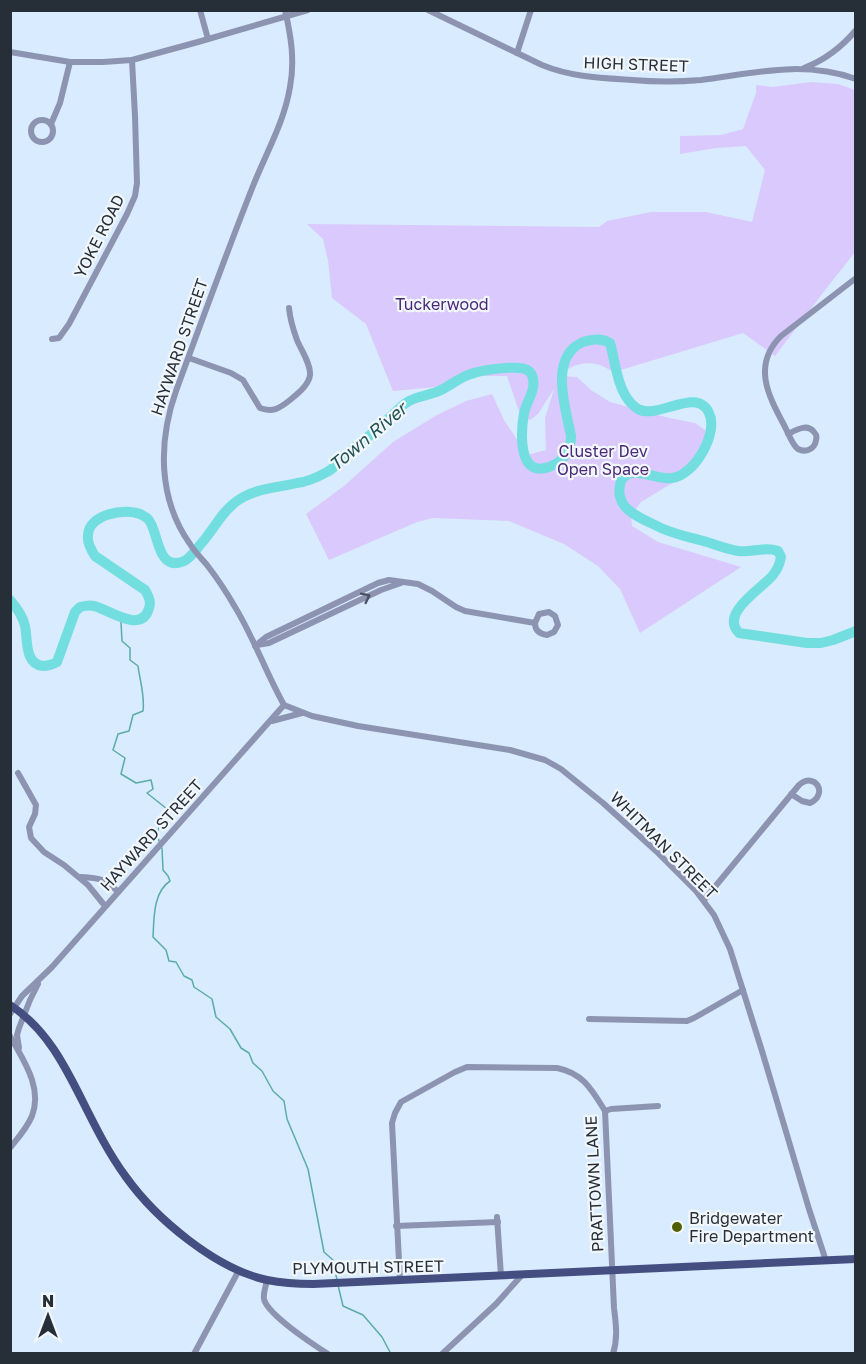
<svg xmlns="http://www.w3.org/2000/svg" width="866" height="1364" font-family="'Golos Text',sans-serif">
<rect width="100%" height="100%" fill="#d9ebfe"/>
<path fill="#dac9fc" d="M811,82L838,84L855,90V252L822,294L775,356L743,333L614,372C608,369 602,365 596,364C583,361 567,366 561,376L577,377L591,390L610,402L669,418L695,423L711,434L709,449L697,468L641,502L631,516L632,526L658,542L741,567L640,633L620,589L598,566L564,544L509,521L433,518L417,522L329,560L306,514L344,486L393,442L437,415L466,401L492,394L504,420L527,455L546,450L545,418L554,389L538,414L530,420L527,419L519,411L507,376H480L436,387L393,391L366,324L332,298L328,260L323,239L307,224L599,227L607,221L651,212H706L752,222L765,170L746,146L716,148L680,154V136L721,135L743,129L756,93V85L773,87Z"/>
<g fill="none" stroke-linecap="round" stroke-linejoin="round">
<g stroke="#5baaae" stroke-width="1.5">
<path d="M123,617L121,622L122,641L130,648V660L138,666C140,681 145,696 143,711L133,715L129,731L118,734L113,750L125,758L121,774L136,783L151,780L153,789L147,793L167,809C165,821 154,827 159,841"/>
<path d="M162,848L163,870L168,876L170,881C153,892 154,919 153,937L166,950L169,961L176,962L184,976L192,980L194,987L212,999L216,1017L230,1029L241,1048L249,1053L253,1063L262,1071L273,1091L284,1101L287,1119L308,1169L324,1252L333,1260L337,1280"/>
<path d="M338,1285L343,1306L363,1315L382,1337L391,1354"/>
</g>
<path stroke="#72dee0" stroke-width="10" d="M10,600C17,608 23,616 25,626C28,639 24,664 43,666C49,666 52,665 57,662L75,612L80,607C84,606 89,605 94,606C108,609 139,633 148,611C152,603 149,597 145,590L95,556C91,550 87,542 88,535C89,514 125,508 140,514C142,515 146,517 148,519C159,530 156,573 184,561C189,559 193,553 197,549C200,544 205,540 208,535C218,522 224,510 237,501C255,488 276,488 297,483C307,482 318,477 327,472C337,467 345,455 354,448C365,440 375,431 385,422C393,415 400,406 409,401C419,396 430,395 439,391C450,386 460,377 471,374C481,370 521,364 529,371C533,375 534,382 533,388C531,397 526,404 524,413C521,431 517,478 549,467C563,462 571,451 571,436C566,409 548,357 583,342C592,339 602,338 610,343C615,360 616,380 625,395C628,400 633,406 638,409C658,420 697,386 709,413C719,433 694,476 672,478C659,480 644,471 632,473C625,475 621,478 620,485C615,508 638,517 655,525C671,534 689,537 707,542C717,545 727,549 738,551C752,553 764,546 778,551L781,557C780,563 777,570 773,575C763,588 719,613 739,633L807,643H821L833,640L856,631"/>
<g stroke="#8d94b2" stroke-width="6">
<path d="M200,10L208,39"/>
<path d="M428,10L542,65C571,77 601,78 632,80C655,82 678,82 701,80C755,73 802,60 856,79"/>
<path d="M10,52L70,62H103L132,60L198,42L308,10"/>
<path d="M517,53L531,10"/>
<path d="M804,68C825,60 841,48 856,30"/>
<circle cx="42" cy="131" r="11"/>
<path d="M51,124L60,103L70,62"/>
<path d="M52,339L59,338L69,324L127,214L135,196L137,183L135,116L132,60"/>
<path d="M189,358L231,373L243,380L260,408C273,413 280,408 290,400C297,394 309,385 310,375C311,364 301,350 297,340C293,329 290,319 289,308"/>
<path d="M788,434C796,430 807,423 814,432C816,434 817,437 816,440C815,449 806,453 798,449C792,445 788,432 784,425C768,395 752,365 781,336L856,278"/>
<path d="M257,645L269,643L381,590L401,583"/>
<path d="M255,646L266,637L378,583L389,580L418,584L432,591L456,607L465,611L535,623L539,614L549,612L555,616L558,625L554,632L547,635C539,634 535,630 535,623"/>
<path d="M284,705L312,716L358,726L510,750L545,760L561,769L603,803L656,851L696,891L714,915L730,949L762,1051L809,1209L826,1261"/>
<path d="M272,721L302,713"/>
<path d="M18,773L36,805L35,814L29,827L31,838L44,852L64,865L88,885L105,906"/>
<path d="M80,877C98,878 105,878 118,892"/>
<path d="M704,900L799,785C815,771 829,794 810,803L802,801L791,794"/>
<path d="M10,1014L22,996L52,967L284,705C266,673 254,638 235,607C227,593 217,578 207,565C201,558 195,552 190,544C158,499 158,442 176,391C201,323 226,254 253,186C266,153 284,123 290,87C295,61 291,36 285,10"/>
<path d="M589,1019L687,1021L694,1018L743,990"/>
<path d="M10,1036C23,1060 43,1087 32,1116C27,1128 18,1138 10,1148"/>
<path d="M19,1048L17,1035L19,1028L30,1000L38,984"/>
<path d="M605,1111L611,1109L658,1106"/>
<path d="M497,1217L501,1276"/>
<path d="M396,1226L498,1222"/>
<path d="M267,1280C266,1286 263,1293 264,1299C267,1314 314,1345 328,1354"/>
<path d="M400,1281L392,1123L395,1113L401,1102L455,1072L467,1067L557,1068C583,1073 592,1090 605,1111L614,1308C616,1324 618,1338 613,1354"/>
<path d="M194,1354L239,1270"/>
<path d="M442,1354L496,1304L522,1275"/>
</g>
<path stroke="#444e81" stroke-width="8" d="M10,1005C46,1028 65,1066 83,1102C96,1128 109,1154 126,1177C156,1219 216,1269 267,1280C282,1283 297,1284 313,1284L856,1259"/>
</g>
<defs><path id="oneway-chevron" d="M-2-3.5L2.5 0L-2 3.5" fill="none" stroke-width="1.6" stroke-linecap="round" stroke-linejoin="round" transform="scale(1.5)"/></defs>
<use stroke="#4a5263" href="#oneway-chevron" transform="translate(366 597) rotate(-26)"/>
<circle fill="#516002" stroke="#f2f7fc" stroke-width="2" cx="677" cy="1227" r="6"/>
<g text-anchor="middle" stroke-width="4.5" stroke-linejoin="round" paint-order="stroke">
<g font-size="16" fill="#262f38" stroke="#f2f7fc">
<text transform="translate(636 64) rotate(2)" y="6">HIGH STREET</text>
<text transform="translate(99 236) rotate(-63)" y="6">YOKE ROAD</text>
<text transform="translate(179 347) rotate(-71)" y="6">HAYWARD STREET</text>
<text transform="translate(151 835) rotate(-48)" y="6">HAYWARD STREET</text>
<text transform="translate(664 845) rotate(45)" y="6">WHITMAN STREET</text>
<text transform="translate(594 1184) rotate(-93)" y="6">PRATTOWN LANE</text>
<text transform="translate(368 1267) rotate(-1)" y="6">PLYMOUTH STREET</text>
</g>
<g font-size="16" fill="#4a2877" stroke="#f2f7fc">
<text x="442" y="310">Tuckerwood</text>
<text x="603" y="457">Cluster Dev<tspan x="603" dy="18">Open Space</tspan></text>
</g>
<g font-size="16" fill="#262f38" stroke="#f2f7fc" text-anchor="start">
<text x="689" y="1224">Bridgewater<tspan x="689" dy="18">Fire Department</tspan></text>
</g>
<g font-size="18" font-style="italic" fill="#225253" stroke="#f2f7fc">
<text transform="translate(368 437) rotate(-40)" y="6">Town River</text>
</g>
</g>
<rect width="866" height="1364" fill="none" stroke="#262f38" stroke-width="24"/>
<g transform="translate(48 1316)" stroke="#f2f7fc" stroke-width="4.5" paint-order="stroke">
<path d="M0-4.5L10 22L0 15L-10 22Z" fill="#262f38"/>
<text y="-9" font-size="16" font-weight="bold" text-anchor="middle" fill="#262f38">N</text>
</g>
</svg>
